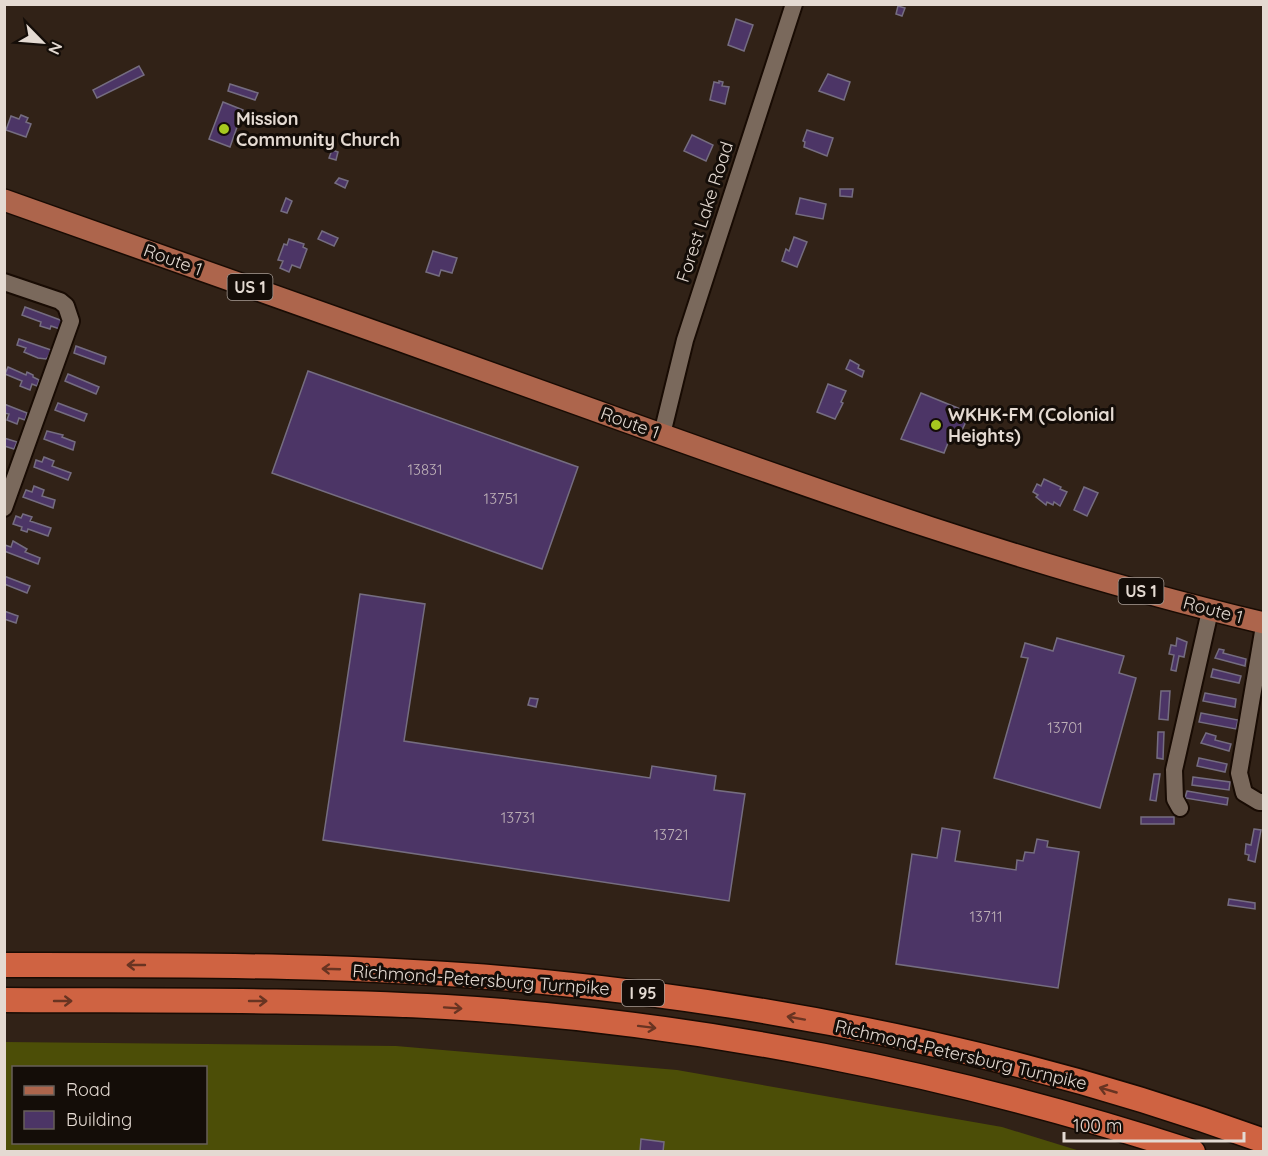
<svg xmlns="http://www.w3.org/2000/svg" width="1268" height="1156" font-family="Quicksand,sans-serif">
<rect width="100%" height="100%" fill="#312217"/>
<path fill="#4c4e07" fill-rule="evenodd" d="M5,1042L396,1046L677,1070L1002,1127L1080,1151L5,1152ZM14,1068H206V1142H14Z"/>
<g fill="#4c3566" stroke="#756d80" stroke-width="1.5">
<path d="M898,6L905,8L902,16L896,14Z"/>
<path d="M736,19L753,25L744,51L728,45Z"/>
<path d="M139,66L144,75L97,98L93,90Z"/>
<path d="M828,74L850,82L844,100L819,91Z"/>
<path d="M719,81L723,82L722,86L729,87L725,104L710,100L714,82L719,83Z"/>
<path d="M230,84L258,93L255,100L228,91Z"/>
<path d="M223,102L243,110L230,147L209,139Z"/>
<path d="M21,115L28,118L26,122L31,124L26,137L6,130L11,116L19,119Z"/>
<path d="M807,130L833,138L827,156L804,147L805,142L803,141Z"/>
<path d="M692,135L713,145L706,161L684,151Z"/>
<path d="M332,150L338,152L336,160L329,158Z"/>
<path d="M339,178L348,181L345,188L335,183Z"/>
<path d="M840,189H853L852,197L840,196Z"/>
<path d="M286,198L292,201L287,213L281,211Z"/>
<path d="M800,198L826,204L823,219L796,214Z"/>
<path d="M322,231L338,238L334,246L318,239Z"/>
<path d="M794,237L807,242L797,267L782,261L786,249L789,251Z"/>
<path d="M289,239L304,244L303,247L307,249L300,268L292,265L289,272L280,268L283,261L278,260L284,244L287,245Z"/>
<path d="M433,251L457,258L452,273L441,270L439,276L426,272Z"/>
<path d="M25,307L63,321L60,329L51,326L50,329L40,326L41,322L22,315Z"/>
<path d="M19,339L51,350L48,357L46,359L38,358L24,352L26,348L17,345Z"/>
<path d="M76,346L106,357L104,364L74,353Z"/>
<path d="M850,360L859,365L858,368L864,371L862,377L846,369Z"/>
<path d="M8,367L26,375L27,372L33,375V377L39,380L37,386L32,384L30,390L20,386L22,381L5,374Z"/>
<path d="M308,371L578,467L542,569L272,473Z"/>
<path d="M68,374L99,387L96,394L65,381Z"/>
<path d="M828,384L846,391L841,402L843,403L835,419L817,412Z"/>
<path d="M921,393L970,413L957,441L950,438L944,453L901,439Z"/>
<path d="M58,403L87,414L84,421L55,410Z"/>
<path d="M4,404L27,413L25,420L19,418L17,424L7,420L9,414L4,413Z"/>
<path d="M47,431L63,435L62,437L75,442L73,450L44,439Z"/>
<path d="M4,438L17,442L14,449L4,446Z"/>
<path d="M44,457L54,461L52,466L71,473L68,480L34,467L36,460L42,462Z"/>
<path d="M1044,479L1061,487L1060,489L1067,492L1060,506L1054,502L1053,505L1047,502L1046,505L1036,497L1038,495L1033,492L1037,484L1041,486Z"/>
<path d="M34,486L44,490L42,496L55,500L53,508L23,497L26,490L32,492Z"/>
<path d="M1084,487L1098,493L1087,516L1074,510Z"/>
<path d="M23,514L32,517L30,521L51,528L48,536L28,529L27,532L21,530L22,527L13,524L16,516L21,518Z"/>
<path d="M13,541L27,549L25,552L40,558L38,564L4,551L5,545L11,547Z"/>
<path d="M4,576L30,586L27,593L4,584Z"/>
<path d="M360,594L425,604L404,741L650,778L652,766L716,776L714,790L745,794L729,901L323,840Z"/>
<path d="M4,611L18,616L16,623L4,619Z"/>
<path d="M1057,638L1124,656L1119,673L1136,678L1100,808L994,778L1028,658L1021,657L1025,643L1053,651Z"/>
<path d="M1177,638L1187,642L1184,657L1179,656L1176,671L1171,670L1174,655L1169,654L1171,645L1176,646Z"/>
<path d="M1219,649L1224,650L1223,653L1246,659L1245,666L1215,658Z"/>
<path d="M1213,669L1241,676L1239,683L1211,677Z"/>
<path d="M1161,691H1170L1168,720L1159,719Z"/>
<path d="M1205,693L1236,699L1235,707L1203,701Z"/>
<path d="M530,698L538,699L536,707L528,705Z"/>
<path d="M1201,713L1238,720L1236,729L1199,722Z"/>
<path d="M1158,732H1164L1163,759L1157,758Z"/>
<path d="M1206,733L1216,736L1215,740L1231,744L1229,751L1201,743Z"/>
<path d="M1199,758L1227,764L1225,772L1197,766Z"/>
<path d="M1154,774H1160L1156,801L1150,800Z"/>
<path d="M1193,777L1230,782L1229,790L1192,785Z"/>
<path d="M1187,791L1228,798L1227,805L1185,798Z"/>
<rect x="1141" y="817" width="33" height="7"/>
<path d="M942,828L960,831L955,861L1016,870L1017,860L1023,861L1025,852L1034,853L1037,839L1048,841L1047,847L1079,852L1058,988L896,964L912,854L937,858Z"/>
<path d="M1254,829L1261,830L1255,862L1248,860L1249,855L1245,854L1246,844L1251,845Z"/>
<path d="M1229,899L1255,903V909L1228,905Z"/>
<path d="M641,1139L664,1142L663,1152H640Z"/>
</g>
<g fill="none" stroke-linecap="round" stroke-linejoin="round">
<g stroke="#180b03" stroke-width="20">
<g id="minor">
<path d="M4,282L60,301L66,306L71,321L4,508"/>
<path d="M662,434L685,340L794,4"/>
<path d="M1264,626L1239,773L1244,793L1259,802H1264"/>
<path d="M1180,808L1175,799L1174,770L1210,611"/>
</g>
</g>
<g stroke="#180b03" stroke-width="24">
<path id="major" d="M4,200C204,271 403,341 602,413C819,491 1039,570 1264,623"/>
</g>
<g stroke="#180b03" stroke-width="27">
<g id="highway">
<path d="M4,965C184,965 365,964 544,982C788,1006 1033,1057 1264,1141"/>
<path d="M4,1000C152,1001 299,999 446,1007C698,1022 953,1074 1193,1152"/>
</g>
</g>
<use href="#minor" stroke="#7a695c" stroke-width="16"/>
<use href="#major" stroke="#ad654c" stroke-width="21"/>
<use href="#highway" stroke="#cf6342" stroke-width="24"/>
</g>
<defs><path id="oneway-shaft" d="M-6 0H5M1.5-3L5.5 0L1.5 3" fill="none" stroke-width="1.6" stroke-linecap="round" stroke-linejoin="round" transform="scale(1.5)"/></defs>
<g stroke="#683422">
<use href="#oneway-shaft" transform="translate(136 965) rotate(180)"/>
<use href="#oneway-shaft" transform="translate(331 969) rotate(-178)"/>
<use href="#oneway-shaft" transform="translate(63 1001)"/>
<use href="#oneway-shaft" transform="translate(258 1001)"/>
<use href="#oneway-shaft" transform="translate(453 1008) rotate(4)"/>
<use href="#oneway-shaft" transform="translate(796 1018) rotate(-170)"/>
<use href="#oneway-shaft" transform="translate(647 1027) rotate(7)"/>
<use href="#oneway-shaft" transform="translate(1108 1090) rotate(-164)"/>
</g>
<g fill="#a7c81f" stroke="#140d08" stroke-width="2">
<circle cx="224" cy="129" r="6"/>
<circle cx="936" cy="425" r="6"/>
</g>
<g text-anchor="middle" stroke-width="6" stroke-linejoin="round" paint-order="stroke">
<g font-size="15" fill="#beb1b7">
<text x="425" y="475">13831</text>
<text x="501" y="504">13751</text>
<text x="1065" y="733">13701</text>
<text x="518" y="823">13731</text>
<text x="671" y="840">13721</text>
<text x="986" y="922">13711</text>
</g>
<g fill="#140d08" stroke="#a69c95" stroke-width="1.5">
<rect x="227.5" y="274" width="45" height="26" rx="4.5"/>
<rect x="1118.5" y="578" width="45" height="26" rx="4.5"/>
<rect x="622" y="980" width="42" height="26" rx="4.5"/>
</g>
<g font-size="16" font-weight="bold" fill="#e4dad2">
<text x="250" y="293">US 1</text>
<text x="1141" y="597">US 1</text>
<text x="643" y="999">I 95</text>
</g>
<g font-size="18" font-weight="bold" fill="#e4dad2" stroke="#140d08" text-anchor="start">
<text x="236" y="125">Mission<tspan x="236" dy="21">Community Church</tspan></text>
<text x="948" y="421">WKHK-FM (Colonial<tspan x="948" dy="21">Heights)</tspan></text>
</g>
<g font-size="18" fill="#e4dad2" stroke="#140d08">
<text transform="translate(705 212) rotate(-72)" y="6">Forest Lake Road</text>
<text transform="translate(173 260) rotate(20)" y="6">Route 1</text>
<text transform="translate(630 423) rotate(20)" y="6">Route 1</text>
<text transform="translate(1213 610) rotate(15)" y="6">Route 1</text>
<text transform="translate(481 980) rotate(4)" y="6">Richmond-Petersburg Turnpike</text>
<text transform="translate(961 1055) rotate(13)" y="6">Richmond-Petersburg Turnpike</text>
</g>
</g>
<rect width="1268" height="1156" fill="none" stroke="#e4dad2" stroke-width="12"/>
<rect x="12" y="1066" width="195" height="78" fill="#140d08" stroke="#675f59" stroke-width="1.5"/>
<rect x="24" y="1086" width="30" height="9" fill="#ad654c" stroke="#675f59" stroke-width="1.5"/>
<text x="66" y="1096" font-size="18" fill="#e4dad2">Road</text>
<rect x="24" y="1111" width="30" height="18" fill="#4c3566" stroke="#675f59" stroke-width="1.5"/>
<text x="66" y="1126" font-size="18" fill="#e4dad2">Building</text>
<g transform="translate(42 42) rotate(115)" stroke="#140d08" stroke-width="4.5" paint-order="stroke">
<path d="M0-4.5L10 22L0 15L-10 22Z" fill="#e4dad2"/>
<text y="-9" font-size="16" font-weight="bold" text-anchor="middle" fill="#e4dad2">N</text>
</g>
<path d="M1064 1132v9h180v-9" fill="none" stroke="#e4dad2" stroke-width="3"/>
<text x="1073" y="1132" font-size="18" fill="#e4dad2" stroke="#140d08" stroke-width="4.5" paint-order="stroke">100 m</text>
</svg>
